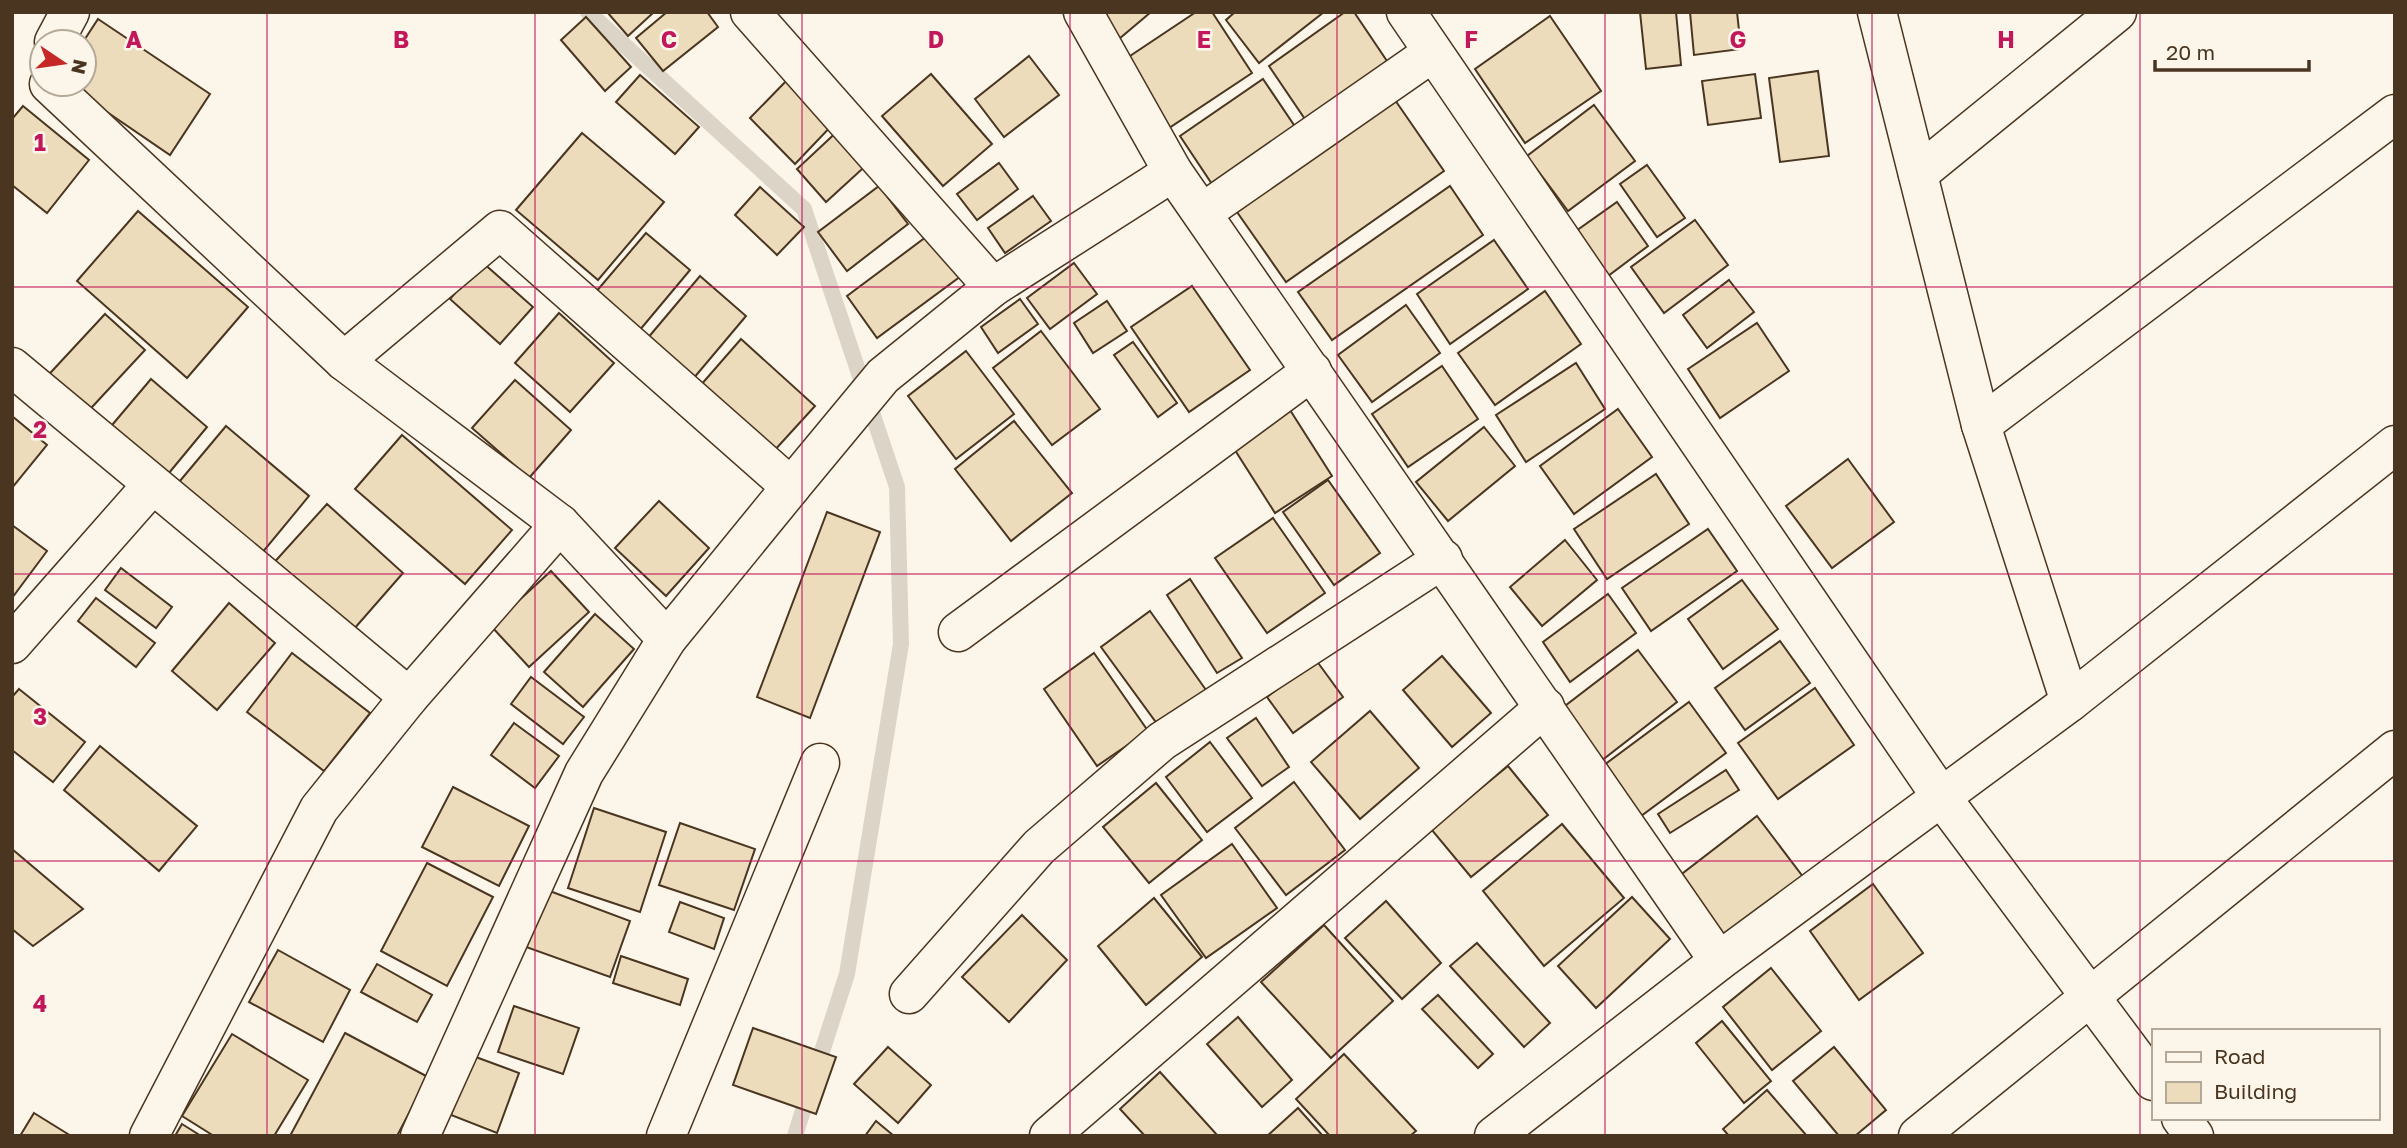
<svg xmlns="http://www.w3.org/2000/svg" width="2407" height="1148" font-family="'Golos Text',sans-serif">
<rect width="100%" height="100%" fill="#fbf6e9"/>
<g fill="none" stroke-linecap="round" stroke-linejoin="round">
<g stroke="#dcd4c6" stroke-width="16">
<path d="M588,12L804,209L897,487L901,644L847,974L816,1070"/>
<path d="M795,1136L809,1091"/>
</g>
</g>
<g fill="#ecdcbc" stroke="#4a3520" stroke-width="2">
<path d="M607,12H654L628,36Z"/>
<path d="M667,12H707L718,27L663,71L636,38Z"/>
<path d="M1101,12H1151L1113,44Z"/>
<path d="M1196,12H1212L1252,73L1169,128L1124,60Z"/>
<path d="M1235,12H1324L1259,63L1226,20Z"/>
<path d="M1345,12H1354L1391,67L1309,125L1269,66Z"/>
<path d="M1640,12H1676L1681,65L1646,69Z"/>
<path d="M1690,12H1737L1741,49L1694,55Z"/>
<path d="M1550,16L1601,91L1525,143L1475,69Z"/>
<path d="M586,17L631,67L605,91L561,40Z"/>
<path d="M98,19L210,94L170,155L66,84H84L83,42Z"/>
<path d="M1029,56L1059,95L1004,137L975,99Z"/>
<path d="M1818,71L1829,156L1780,162L1769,78Z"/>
<path d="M931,74L992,144L943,186L882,116Z"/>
<path d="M1755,74L1761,118L1708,125L1702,81Z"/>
<path d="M640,75L699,127L675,154L616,102Z"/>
<path d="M792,75L837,120L795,164L750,118Z"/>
<path d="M1263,79L1300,134L1216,190L1180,136Z"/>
<path d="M1395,100L1444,171L1286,282L1237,212Z"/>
<path d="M1594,105L1635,161L1568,211L1527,156Z"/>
<path d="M23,106L89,160L47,213L12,185V119Z"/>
<path d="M842,127L872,160L826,202L797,169Z"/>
<path d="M582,133L664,202L598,280L516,210Z"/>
<path d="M999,163L1018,189L977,220L957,194Z"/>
<path d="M1647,165L1685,218L1657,237L1620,184Z"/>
<path d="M879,186L908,224L847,271L818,232Z"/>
<path d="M1450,186L1483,235L1332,340L1298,292Z"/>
<path d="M760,187L804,227L777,255L735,215Z"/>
<path d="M1033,196L1051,221L1005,253L988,228Z"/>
<path d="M1617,202L1648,246L1608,276L1576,231Z"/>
<path d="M138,211L248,307L187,378L77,281Z"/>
<path d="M1695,220L1728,265L1664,313L1631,267Z"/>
<path d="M646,233L690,270L639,331L595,293Z"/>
<path d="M930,234L961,276L877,338L847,296Z"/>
<path d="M1494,240L1528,289L1450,344L1417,294Z"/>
<path d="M482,262L533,307L500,344L450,299Z"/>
<path d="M1074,263L1097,294L1050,329L1027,298Z"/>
<path d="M700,276L746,316L693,379L647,339Z"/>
<path d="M1729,280L1754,312L1707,348L1683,315Z"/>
<path d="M1192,286L1250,370L1189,412L1131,327Z"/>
<path d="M1545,291L1581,344L1495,405L1458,353Z"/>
<path d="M1020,299L1038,324L998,353L981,327Z"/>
<path d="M1107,301L1127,331L1093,353L1074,323Z"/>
<path d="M1406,305L1440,353L1372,402L1338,355Z"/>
<path d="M559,313L614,363L570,412L515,363Z"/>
<path d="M105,314L145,350L80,420L40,384Z"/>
<path d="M1757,323L1789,371L1720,418L1688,369Z"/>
<path d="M1041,331L1100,409L1052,445L993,368Z"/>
<path d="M741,339L815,406L773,452L700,386Z"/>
<path d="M1133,342L1177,403L1158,417L1114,355Z"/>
<path d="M966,351L1014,414L956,459L908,396Z"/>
<path d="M1576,363L1605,409L1526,462L1496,415Z"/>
<path d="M1442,366L1478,419L1408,467L1372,414Z"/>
<path d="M151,379L207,427L164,479L107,431Z"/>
<path d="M515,380L571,430L529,478L472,428Z"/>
<path d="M1283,399L1332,476L1275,513L1226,436Z"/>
<path d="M1618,409L1652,457L1574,514L1540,466Z"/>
<path d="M12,416L47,445L12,488Z"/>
<path d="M1014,421L1072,493L1011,541L955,469Z"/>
<path d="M226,426L309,496L252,565L169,494Z"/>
<path d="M1484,427L1515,466L1448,521L1416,482Z"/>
<path d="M402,435L512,530L465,584L355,489Z"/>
<path d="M1848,459L1894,522L1832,568L1786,506Z"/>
<path d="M1656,474L1689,524L1607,579L1574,529Z"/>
<path d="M1328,480L1380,553L1334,585L1283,512Z"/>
<path d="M659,501L709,548L666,596L615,548Z"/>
<path d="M327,504L403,573L347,637L270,567Z"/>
<path d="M827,512L880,532L810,718L757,697Z"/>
<path d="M1273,518L1325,593L1267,633L1215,558Z"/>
<path d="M12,525L47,551L12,598Z"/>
<path d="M1708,529L1737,571L1651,631L1622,588Z"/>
<path d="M1565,540L1597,580L1542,626L1510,587Z"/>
<path d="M121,568L172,607L156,628L105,590Z"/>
<path d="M551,571L589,612L529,667L491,626Z"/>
<path d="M1190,579L1242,658L1217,673L1167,595Z"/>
<path d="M1742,580L1778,629L1723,669L1688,619Z"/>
<path d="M1608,594L1636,633L1570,682L1543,642Z"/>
<path d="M96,598L155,643L136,667L78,621Z"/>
<path d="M229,603L275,643L217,710L172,671Z"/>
<path d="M1150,611L1206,690L1158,725L1101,647Z"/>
<path d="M595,614L634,649L583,707L544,672Z"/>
<path d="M1780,641L1810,683L1745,730L1715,688Z"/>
<path d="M1638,650L1677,702L1601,761L1561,709Z"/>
<path d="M292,653L370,713L324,771L247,712Z"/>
<path d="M1094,653L1148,731L1097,766L1044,689Z"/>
<path d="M1442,656L1491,713L1452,747L1403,690Z"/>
<path d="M1316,660L1343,697L1293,733L1267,697Z"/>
<path d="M531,677L584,717L563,744L511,704Z"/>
<path d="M1815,688L1854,745L1778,799L1738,743Z"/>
<path d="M19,689L85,742L53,782L12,750V697Z"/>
<path d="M1689,702L1726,753L1637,819L1600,768Z"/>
<path d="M1370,711L1419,768L1360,819L1311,762Z"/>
<path d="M1256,718L1289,767L1262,786L1227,738Z"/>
<path d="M514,723L559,756L535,788L491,755Z"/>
<path d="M1210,742L1252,798L1207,832L1166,777Z"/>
<path d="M100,746L197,826L159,871L64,790Z"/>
<path d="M1508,766L1548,815L1471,877L1431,829Z"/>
<path d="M1726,770L1739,790L1670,833L1658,814Z"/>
<path d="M1294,782L1345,850L1286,895L1235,828Z"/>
<path d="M1156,783L1202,840L1149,883L1103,827Z"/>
<path d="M453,787L529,826L499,886L422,847Z"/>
<path d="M594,808L666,832L640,912L568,888Z"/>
<path d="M1757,816L1810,886L1728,951L1674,880Z"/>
<path d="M680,823L755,849L734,910L659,885Z"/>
<path d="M1562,824L1624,898L1544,966L1483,891Z"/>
<path d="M1232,844L1277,908L1206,958L1161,895Z"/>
<path d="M12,849L83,909L33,946L12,929Z"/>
<path d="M427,863L493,897L447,986L381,951Z"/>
<path d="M1873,884L1923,953L1859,1000L1810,931Z"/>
<path d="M547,890L630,921L610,977L526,947Z"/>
<path d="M1632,897L1670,939L1596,1008L1558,966Z"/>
<path d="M1154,898L1202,957L1146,1005L1098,946Z"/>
<path d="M1386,901L1441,963L1402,999L1345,938Z"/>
<path d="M680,902L724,918L714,949L669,932Z"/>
<path d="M1022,915L1067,960L1009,1022L962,977Z"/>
<path d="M1324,925L1393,1001L1331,1058L1261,982Z"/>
<path d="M1477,943L1550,1023L1524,1047L1450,966Z"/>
<path d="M278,950L350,990L323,1042L249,1002Z"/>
<path d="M621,956L688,979L680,1005L613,983Z"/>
<path d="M377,964L432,995L417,1022L361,992Z"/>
<path d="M1771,968L1821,1031L1772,1070L1723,1007Z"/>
<path d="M1438,995L1493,1054L1478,1068L1422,1009Z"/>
<path d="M514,1006L579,1028L563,1074L498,1052Z"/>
<path d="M1238,1017L1292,1080L1262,1107L1207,1044Z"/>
<path d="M1722,1021L1771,1081L1744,1103L1696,1043Z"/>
<path d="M753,1028L836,1057L816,1114L733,1085Z"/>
<path d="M345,1033L428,1077L397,1136H290Z"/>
<path d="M232,1034L308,1080L274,1136H214L182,1116Z"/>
<path d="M888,1047L931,1085L898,1123L854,1084Z"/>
<path d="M1834,1047L1886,1110L1855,1136H1839L1793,1081Z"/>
<path d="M1344,1054L1416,1131L1410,1136H1330L1296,1099Z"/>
<path d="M473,1056L519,1073L497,1133L451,1115Z"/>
<path d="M1160,1072L1218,1136H1145L1120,1109Z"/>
<path d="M1767,1090L1807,1136H1729L1723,1129Z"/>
<path d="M1298,1108L1323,1136H1267Z"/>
<path d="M34,1113L71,1136H20Z"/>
<path d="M876,1121L894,1136H865Z"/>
<path d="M182,1124L201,1136H175Z"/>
</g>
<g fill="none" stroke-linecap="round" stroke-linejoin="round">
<g stroke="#4a3520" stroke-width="41">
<g id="minor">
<path d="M750,12L993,287"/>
<path d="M1083,12L1173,172L1719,961"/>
<path d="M1406,12L1942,798L2153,1081"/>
<path d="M54,42L70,12"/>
<path d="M49,84L344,361L560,524L667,639"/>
<path d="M1918,174L2117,12"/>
<path d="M1202,213L1432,53"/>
<path d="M344,361L500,230L791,487L667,639L584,773L420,1136"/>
<path d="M12,367L409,697"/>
<path d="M1981,425L2395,114"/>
<path d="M791,487L883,376L993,287L1173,172"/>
<path d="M958,632L1312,371"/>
<path d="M12,644L152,485"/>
<path d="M2070,702L2395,445"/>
<path d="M909,994L1039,847L1162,741L1443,559"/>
<path d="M2181,1118L2194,1136"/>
<path d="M149,1136L319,809L409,697L560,524"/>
<path d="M666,1136L820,763"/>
<path d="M1049,1136L1545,707"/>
<path d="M1494,1136L1719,961L2070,702L1981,425L1877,12"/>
<path d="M1918,1136L2395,750"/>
</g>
</g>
<use href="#minor" stroke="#fbf6e9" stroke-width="38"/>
</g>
<path fill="none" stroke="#c2185b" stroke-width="2" stroke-opacity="0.55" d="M267,12V1136M535,12V1136M802,12V1136M1070,12V1136M1337,12V1136M1605,12V1136M1872,12V1136M2140,12V1136M12,287H2395M12,574H2395M12,861H2395"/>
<g font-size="23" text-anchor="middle" font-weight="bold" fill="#c2185b" stroke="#fbf6e9" stroke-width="5" stroke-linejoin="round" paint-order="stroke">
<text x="134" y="48">A</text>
<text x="401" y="48">B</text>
<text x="669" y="48">C</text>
<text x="936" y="48">D</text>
<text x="1204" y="48">E</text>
<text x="1471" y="48">F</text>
<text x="1738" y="48">G</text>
<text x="2006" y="48">H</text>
<text x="40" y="151">1</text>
<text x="40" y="438">2</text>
<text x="40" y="725">3</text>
<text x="40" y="1012">4</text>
</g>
<rect width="2407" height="1148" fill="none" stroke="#4a3520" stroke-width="28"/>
<rect x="2152" y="1029" width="228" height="91" fill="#fbf6e9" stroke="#b4a999" stroke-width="2"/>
<rect x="2166" y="1052" width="35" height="10" fill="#fbf6e9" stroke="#b4a999" stroke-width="2"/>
<text x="2214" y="1064" font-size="21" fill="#4a3520">Road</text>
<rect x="2166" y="1082" width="35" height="21" fill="#ecdcbc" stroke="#b4a999" stroke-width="2"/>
<text x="2214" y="1099" font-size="21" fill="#4a3520">Building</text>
<g transform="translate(63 63) rotate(103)"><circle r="33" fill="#fbf6e9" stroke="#b4a999" stroke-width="2"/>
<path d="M0-5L12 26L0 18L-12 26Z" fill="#c62828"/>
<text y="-10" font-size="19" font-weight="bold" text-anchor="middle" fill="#4a3520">N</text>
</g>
<path d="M2155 60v10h154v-10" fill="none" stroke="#4a3520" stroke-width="3.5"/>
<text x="2166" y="60" font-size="21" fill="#4a3520" stroke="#fbf6e9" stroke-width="5" paint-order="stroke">20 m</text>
</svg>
